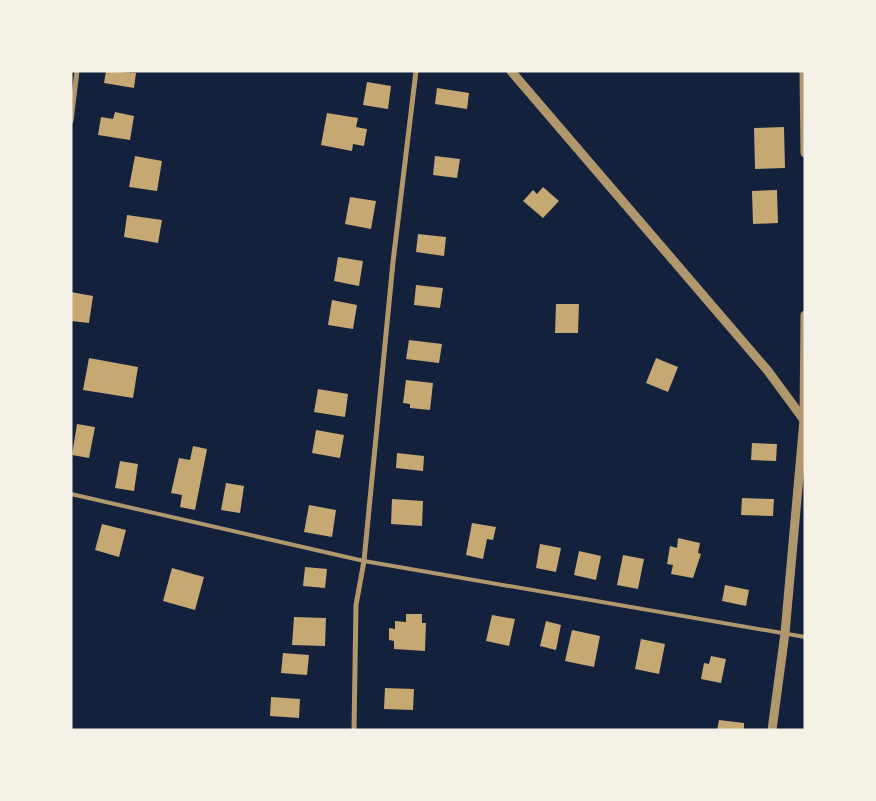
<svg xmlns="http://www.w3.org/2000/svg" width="876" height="801" font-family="'Golos Text',sans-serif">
<rect width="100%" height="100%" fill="#14213d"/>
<g fill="#c6a872">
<path d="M106,71L136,73L134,88L104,83Z"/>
<path d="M367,82L391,86L388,109L363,105Z"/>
<path d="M437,88L469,93L467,109L435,104Z"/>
<path d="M115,112L134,116L130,140L98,135L101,117L113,119Z"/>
<path d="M327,113L358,118L356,127L367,129L364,146L353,144L352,151L321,145Z"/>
<path d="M784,127L785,168L755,169L754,128Z"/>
<path d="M135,156L162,161L157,191L129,187Z"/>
<path d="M435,156L460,159L457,178L433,175Z"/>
<path d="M543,187L559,201L543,218L523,201L533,190L537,194Z"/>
<path d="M777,190L778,223L753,224L752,191Z"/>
<path d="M350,197L376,201L371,229L345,224Z"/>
<path d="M127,215L162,220L158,243L124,237Z"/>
<path d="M418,234L446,237L444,256L416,252Z"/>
<path d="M338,257L363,261L359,286L334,281Z"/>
<path d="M416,285L443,288L440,308L414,305Z"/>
<path d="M71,292L93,296L89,323L71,321Z"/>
<path d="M332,300L357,305L353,329L328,325Z"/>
<path d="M556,304H579L578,333H555Z"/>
<path d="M409,340L442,344L439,363L406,359Z"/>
<path d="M89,358L138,367L133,398L83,390Z"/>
<path d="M656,358L678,367L668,392L646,383Z"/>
<path d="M406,380L433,383L430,410L410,408V404L403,403Z"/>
<path d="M318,389L348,394L345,417L314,412Z"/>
<path d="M77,424L95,427L89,458L72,455Z"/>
<path d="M316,430L344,435L340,458L312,453Z"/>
<path d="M752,443L777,444L776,461L751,460Z"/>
<path d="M193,446L207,449L195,510L180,507L182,495L171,493L179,458L190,460Z"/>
<path d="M397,453L424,456L423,471L396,468Z"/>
<path d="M120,461L138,464L134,491L115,488Z"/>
<path d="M226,483L244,486L240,513L221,510Z"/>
<path d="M742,498L774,499L773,516L741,515Z"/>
<path d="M392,499L423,501L422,526L391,524Z"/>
<path d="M309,505L336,510L332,537L304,532Z"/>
<path d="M472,523L496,527L493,540L487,539L483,559L466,555Z"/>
<path d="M102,524L126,530L119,557L95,550Z"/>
<path d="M678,538L700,543L698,553L701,554L693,578L671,574L673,565L667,564L670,546L677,548Z"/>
<path d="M540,544L561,548L556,572L536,568Z"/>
<path d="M579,551L601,556L596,580L574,575Z"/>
<path d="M623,555L644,559L638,589L617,585Z"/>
<path d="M305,567L327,569L325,588L303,586Z"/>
<path d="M172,568L204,577L195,610L163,601Z"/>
<path d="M725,585L749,590L746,606L722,601Z"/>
<path d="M406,614H422V623H426L425,651L394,649V641L389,640V628L395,629V621L406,622Z"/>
<path d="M492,615L515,619L509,646L486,641Z"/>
<path d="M294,617L326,618L325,646L292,645Z"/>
<path d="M546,621L561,625L556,650L540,646Z"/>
<path d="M572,630L600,636L594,667L565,661Z"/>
<path d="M641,639L665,644L659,674L635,669Z"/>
<path d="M283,653L309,655L307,675L281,673Z"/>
<path d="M711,656L726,659L721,683L701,679L704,663L709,664Z"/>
<path d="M385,688L414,689L413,710L384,709Z"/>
<path d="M271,697L300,699L299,718L270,716Z"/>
<path d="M719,720L744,723V730H717Z"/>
</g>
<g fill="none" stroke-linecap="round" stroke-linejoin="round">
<path stroke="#b1986c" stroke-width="4" d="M71,494L364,561L805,637"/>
<g stroke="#b1986c" stroke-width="5">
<path d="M71,121L77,71"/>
<path d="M354,730L356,605L364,561L393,262L416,71"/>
</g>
<g stroke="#b1986c" stroke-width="9">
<path d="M511,71L768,371L804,420"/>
<path d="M804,71L805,153"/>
<path d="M772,730L785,633L804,420L805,315"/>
</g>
</g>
<rect width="876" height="801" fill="none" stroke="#f6f1e7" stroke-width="145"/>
</svg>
